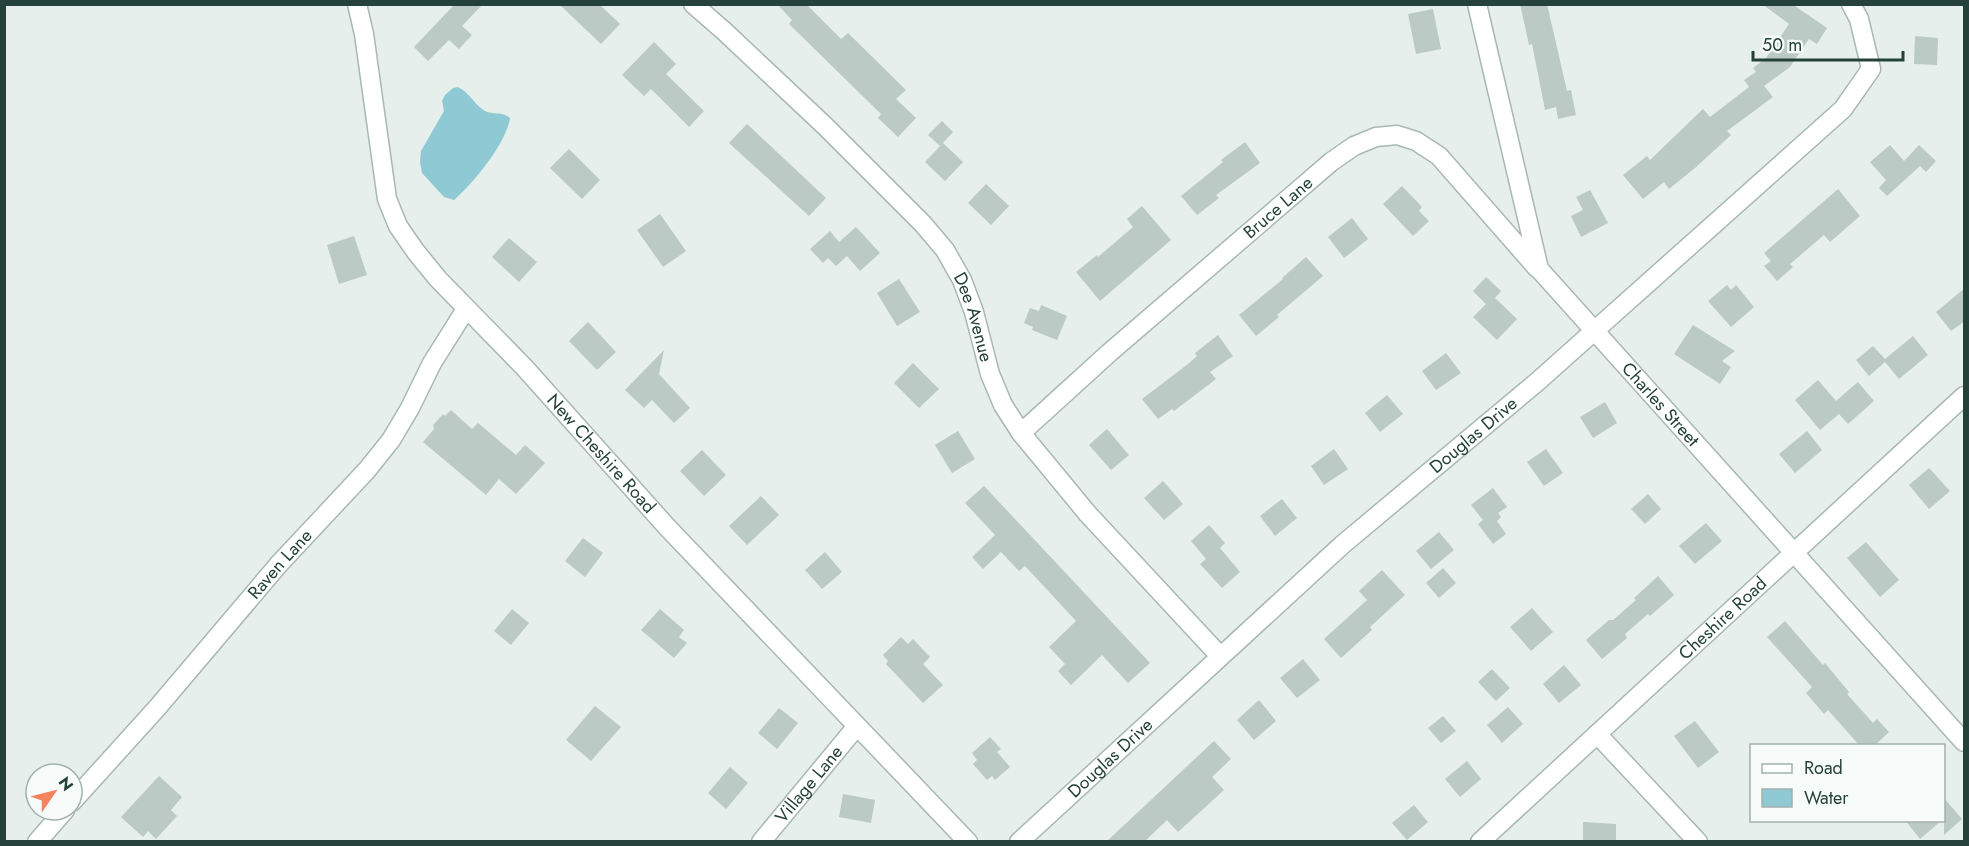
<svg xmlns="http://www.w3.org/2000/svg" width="1969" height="846" font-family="Jost,sans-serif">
<rect width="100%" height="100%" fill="#e6efeb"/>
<path fill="#8ec9d4" d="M458,87C470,93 474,104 485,111C493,115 502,111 510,118C507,142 473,184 454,200L444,197L422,173L420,162L421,151L444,111L442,101L445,95L453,88Z"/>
<g fill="#bbcac4">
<path d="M455,4H483L462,26L472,35L459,49L449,40L428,61L414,47Z"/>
<path d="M559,4H599L620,24L601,44Z"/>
<path d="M777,4H806L841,39L848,33L906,90L896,99L916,118L898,137L878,118L881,114L789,24L792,20Z"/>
<path d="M1520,4H1547L1567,91L1571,90L1576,115L1558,119L1556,107L1545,110L1532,44L1529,45Z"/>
<path d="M1762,4H1792L1827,28L1817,44L1809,39L1790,67L1764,86L1773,97L1727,131L1731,135L1695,168L1669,189L1664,182L1643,199L1623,175L1647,156L1650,160L1703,109L1710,117L1749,87L1744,80L1756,72L1753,68L1766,58L1789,24Z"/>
<path d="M1433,9L1441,49L1416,54L1408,14Z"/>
<path d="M1915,36L1938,38L1937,65L1914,64Z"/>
<path d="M654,42L676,64L666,74L704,111L689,127L651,89L644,96L622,75Z"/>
<path d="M942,121L953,132L940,146L928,135Z"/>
<path d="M747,124L826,198L809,216L729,143Z"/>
<path d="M1245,142L1260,163L1216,195L1219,198L1197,215L1181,196L1223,162L1221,160Z"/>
<path d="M943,143L963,162L945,181L925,162Z"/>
<path d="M1890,145L1904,161L1919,145L1936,161L1926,172L1920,166L1887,196L1879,188L1886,180L1870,162Z"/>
<path d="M569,149L600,180L582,199L550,168Z"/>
<path d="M986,184L1009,206L991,225L968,203Z"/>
<path d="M1402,186L1422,207L1419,211L1429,221L1413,236L1383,204Z"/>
<path d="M1838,189L1860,216L1830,242L1824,235L1790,264L1793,267L1777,281L1764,266L1771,261L1764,253Z"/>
<path d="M1590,190L1608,223L1581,237L1571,216L1583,210L1576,197Z"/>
<path d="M1142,206L1171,240L1100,301L1076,272L1097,255L1098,257L1133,227L1127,219Z"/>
<path d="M660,214L686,251L663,267L637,230Z"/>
<path d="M1352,218L1368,239L1344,258L1328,237Z"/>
<path d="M856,227L880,253L860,271L847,256L836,266L828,258L823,263L810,249L830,231L839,242Z"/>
<path d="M354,236L367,275L339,284L327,245Z"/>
<path d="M509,238L537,262L519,282L492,257Z"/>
<path d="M1306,257L1323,276L1277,315L1279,317L1256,336L1239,315L1283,279L1282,278Z"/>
<path d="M1486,277L1501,291L1495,298L1517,319L1497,340L1473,317L1486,304L1473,291Z"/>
<path d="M899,279L920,312L897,326L877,293Z"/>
<path d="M1727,285L1731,290L1736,285L1754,307L1731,327L1708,301Z"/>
<path d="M1965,288V321L1951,331L1936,312Z"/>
<path d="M1041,305L1067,316L1057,340L1032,330L1033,327L1024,323L1030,308L1039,311Z"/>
<path d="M588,322L616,352L597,370L569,341Z"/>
<path d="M1693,325L1735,351L1722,361L1731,367L1720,384L1674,354Z"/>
<path d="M1218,335L1233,356L1210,372L1216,379L1174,411L1172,409L1158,419L1142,399L1188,364L1197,356L1195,353Z"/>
<path d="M1913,336L1928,355L1899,379L1885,362L1869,376L1856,360L1873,346L1885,359Z"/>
<path d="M664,350L659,374L690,408L674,423L652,400L644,408L625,390Z"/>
<path d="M1446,353L1461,373L1436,390L1422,371Z"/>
<path d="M913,363L939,389L919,408L894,383Z"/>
<path d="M1818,380L1836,401L1858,382L1874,401L1848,424L1839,414L1820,430L1795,400Z"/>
<path d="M1387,395L1403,414L1380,432L1365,413Z"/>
<path d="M1605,402L1617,423L1593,438L1580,417Z"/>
<path d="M451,410L472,429L478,423L516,455L525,445L545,463L516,494L499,479L486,495L423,442L434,429L433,425L443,414L445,416Z"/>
<path d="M1107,429L1129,455L1111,470L1089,445Z"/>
<path d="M958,431L975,459L952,473L935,445Z"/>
<path d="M1807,431L1822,450L1795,473L1779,454Z"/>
<path d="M1334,449L1348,469L1324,485L1311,466Z"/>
<path d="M1546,449L1563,473L1544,486L1527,462Z"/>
<path d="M702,450L726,475L704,496L680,471Z"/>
<path d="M1929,468L1950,491L1929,509L1909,485Z"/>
<path d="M1163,481L1183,504L1164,520L1144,498Z"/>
<path d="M984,486L1150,663L1128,683L1102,655L1071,685L1058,671L1065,664L1049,647L1076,621L1025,566L1019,571L1001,552L983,569L972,557L995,535L965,503Z"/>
<path d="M1493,488L1507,507L1498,513L1501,517L1497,521L1506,534L1493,544L1478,524L1483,520L1471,505Z"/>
<path d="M1648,494L1661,509L1645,524L1631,509Z"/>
<path d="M761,496L779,515L747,545L729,526Z"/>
<path d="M1282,499L1297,518L1275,536L1260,516Z"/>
<path d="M1706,523L1722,541L1695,564L1679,546Z"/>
<path d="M1209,525L1225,543L1220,548L1240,572L1222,588L1200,564L1206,559L1191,541Z"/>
<path d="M1439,532L1454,550L1431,569L1416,551Z"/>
<path d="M583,538L603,553L585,577L565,561Z"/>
<path d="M1866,542L1899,580L1880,597L1847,558Z"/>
<path d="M825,552L842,572L822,589L805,570Z"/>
<path d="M1443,568L1456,583L1439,598L1426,583Z"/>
<path d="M1382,570L1405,595L1370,627L1372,630L1341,658L1324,639L1367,600L1359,591Z"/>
<path d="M1658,576L1674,595L1650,616L1648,614L1625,634L1627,638L1602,659L1586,640L1609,620H1613L1636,600L1634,598Z"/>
<path d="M1532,608L1553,632L1531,651L1510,627Z"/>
<path d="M512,609L529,623L511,645L494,631Z"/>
<path d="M660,609L684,630L679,637L687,643L674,658L641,630Z"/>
<path d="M1785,621L1823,665L1825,663L1849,692L1847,694L1873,723L1877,719L1889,732L1874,746H1860L1828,710L1824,714L1806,693L1812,687L1767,637Z"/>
<path d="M901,637L908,644L913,639L930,657L923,664L943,685L923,703L886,664L888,661L883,655Z"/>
<path d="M1303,659L1320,680L1297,698L1280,678Z"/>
<path d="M1564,665L1581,685L1559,703L1543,684Z"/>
<path d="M1492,669L1510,688L1496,701L1478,682Z"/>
<path d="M1259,700L1276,721L1254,740L1237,720Z"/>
<path d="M595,706L621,727L591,761L566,740Z"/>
<path d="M1508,707L1523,724L1502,743L1487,725Z"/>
<path d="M779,708L798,723L777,749L758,733Z"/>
<path d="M1443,716L1456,731L1441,743L1428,728Z"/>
<path d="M1695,721L1719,752L1698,768L1674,736Z"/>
<path d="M990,737L1001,749L997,752L1010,767L995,780L992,776L987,780L973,764L977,760L972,753Z"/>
<path d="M1214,741L1231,759L1212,777L1224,790L1178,832L1167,820L1144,842H1106Z"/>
<path d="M1467,761L1481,779L1460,797L1445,779Z"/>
<path d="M730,767L748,783L726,809L708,793Z"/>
<path d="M159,776L182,797L171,810L177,816L156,839L148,831L143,837L121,817Z"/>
<path d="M843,794L875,800L871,823L839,817Z"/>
<path d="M1944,798L1962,819L1944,835Z"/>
<path d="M1414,805L1428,822L1407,840L1392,823Z"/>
<path d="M1905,820H1942L1920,839Z"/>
<path d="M1583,822L1616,824V842H1583Z"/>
</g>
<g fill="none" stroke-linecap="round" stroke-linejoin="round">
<g stroke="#a8b8b2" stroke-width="21">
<g id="minor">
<path id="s1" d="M357,4L364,34L387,199L398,226L416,252L438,279L524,367L667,527L968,842"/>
<path id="s2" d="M693,4L724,31L826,127L923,224L945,250L962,280L974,312L990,374L1003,405L1021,433L1087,513L1220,656"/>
<path id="s3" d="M1477,4L1539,269L1964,742"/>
<path id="s4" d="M1021,433L1109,353L1331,162L1354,146L1376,137L1397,135L1416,141L1439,156L1537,268"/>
<path d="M1597,734L1698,842"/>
<path id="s5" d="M72,802L157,708L279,564L367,470L391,440L410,408L432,363L466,309"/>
<path d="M37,842L65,810"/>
<path id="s6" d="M761,842L857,726"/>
<path id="s7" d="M1019,842L1342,545L1537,382L1843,109L1871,69L1859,19L1851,4"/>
<path id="s8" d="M1480,842L1964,396"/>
</g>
</g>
<use href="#minor" stroke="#fff" stroke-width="18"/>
</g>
<g text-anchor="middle" stroke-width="4.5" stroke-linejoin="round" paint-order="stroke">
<g font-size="18" fill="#24423a" stroke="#f7fbf9">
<text dy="6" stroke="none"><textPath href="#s4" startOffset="342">Bruce Lane</textPath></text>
<text dy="6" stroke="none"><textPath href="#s2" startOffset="426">Dee Avenue</textPath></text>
<text dy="6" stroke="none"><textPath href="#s3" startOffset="454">Charles Street</textPath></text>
<text dy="6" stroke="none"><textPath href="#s7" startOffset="610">Douglas Drive</textPath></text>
<text dy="6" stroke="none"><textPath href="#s1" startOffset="532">New Cheshire Road</textPath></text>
<text dy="6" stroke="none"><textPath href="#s5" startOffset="316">Raven Lane</textPath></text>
<text dy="6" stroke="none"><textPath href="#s8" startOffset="330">Cheshire Road</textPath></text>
<text dy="6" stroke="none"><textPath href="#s7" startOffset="124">Douglas Drive</textPath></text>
<text dy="6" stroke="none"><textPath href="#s6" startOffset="75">Village Lane</textPath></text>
</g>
</g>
<rect width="1969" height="846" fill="none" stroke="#24423a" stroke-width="12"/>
<rect x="1750" y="744" width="195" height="78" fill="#f7fbf9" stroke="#a3b1ad" stroke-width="1.5"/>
<rect x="1762" y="764" width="30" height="9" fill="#ffffff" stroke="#a3b1ad" stroke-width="1.5"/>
<text x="1804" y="774" font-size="18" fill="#24423a">Road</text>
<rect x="1762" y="789" width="30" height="18" fill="#8ec9d4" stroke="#a3b1ad" stroke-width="1.5"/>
<text x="1804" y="804" font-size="18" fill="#24423a">Water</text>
<g transform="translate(54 792) rotate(55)"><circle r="28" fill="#f7fbf9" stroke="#a3b1ad" stroke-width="1.5"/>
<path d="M0-4.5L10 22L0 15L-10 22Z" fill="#f4845f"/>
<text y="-9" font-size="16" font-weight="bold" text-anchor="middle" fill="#24423a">N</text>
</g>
<path d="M1753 51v9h150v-9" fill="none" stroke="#24423a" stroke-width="3"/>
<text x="1762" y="51" font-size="18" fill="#24423a" stroke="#f7fbf9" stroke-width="4.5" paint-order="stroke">50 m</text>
</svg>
